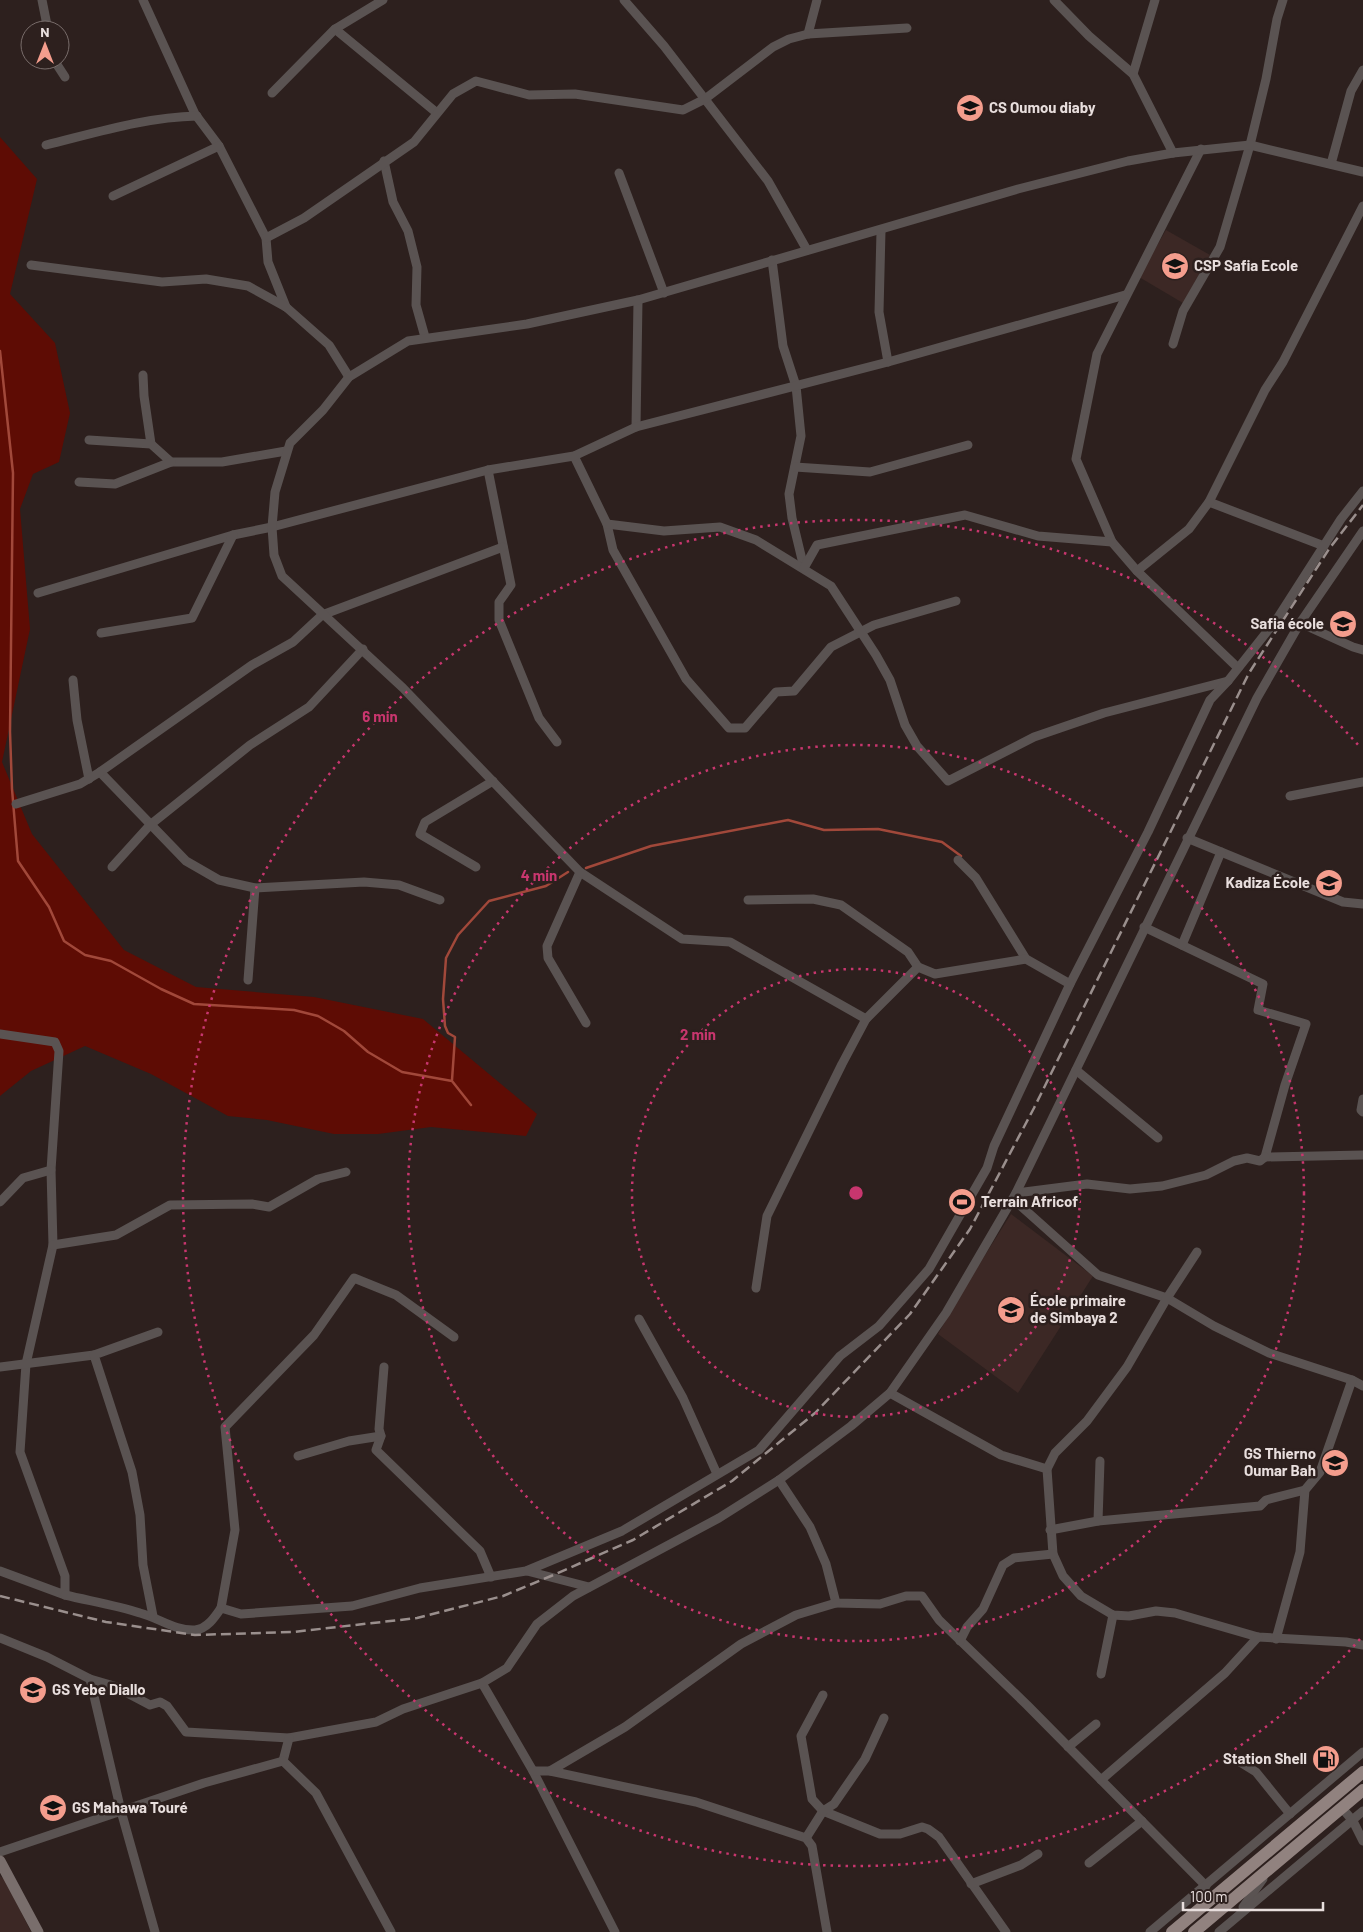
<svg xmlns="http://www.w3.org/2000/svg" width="1363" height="1932" font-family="Barlow,sans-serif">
<rect width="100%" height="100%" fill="#2d201e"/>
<g fill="#3c2825">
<path d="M1166,230L1210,255L1183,303L1139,277Z"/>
<path d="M1011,1214L1093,1276L1018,1393L938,1334L965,1287Z"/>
<path d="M0,1876L5,1880L31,1932H0Z"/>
</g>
<path fill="#5e0c04" d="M0,137L37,179L10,294L55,343L70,413L59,462L33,474L20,509L30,629L2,762L32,834L124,950L196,987L314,997L423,1019L537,1114L526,1136L431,1127L378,1134H334L267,1120L228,1116L151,1074L85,1046L31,1071L0,1096Z"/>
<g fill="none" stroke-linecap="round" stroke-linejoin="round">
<g stroke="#a1483a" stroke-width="2.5">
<path d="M0,351L13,473L10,732L12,789L18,861L49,907L64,941L85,955L111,961L161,989L194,1004L294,1010L318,1016L344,1031L368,1052L402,1072L452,1081L471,1105"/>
<path d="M586,868L651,846L788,820L824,830L878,829L942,842L961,856"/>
<path d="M452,1080L455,1037L448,1033L445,1026L443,999L446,958L458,935L489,901L546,886L568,872"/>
</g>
<g stroke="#5a5352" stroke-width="9">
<path d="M42,0L48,30"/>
<path d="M143,0L195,114L219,146L266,238L268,262L286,307"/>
<path d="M624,0L664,46L768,181L807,250"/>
<path d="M1054,0L1089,36L1133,74L1173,153"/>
<path d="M335,29L437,113"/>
<path d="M808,34L817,0"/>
<path d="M54,60L65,77"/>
<path d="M1133,74L1155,0"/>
<path d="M272,93L335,29L383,0"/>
<path d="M46,145C95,133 146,117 197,116"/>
<path d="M1201,149L1097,354L1076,459L1112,542L1137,571L1238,668"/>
<path d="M384,161L393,202L408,231L417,267L416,305L425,337"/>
<path d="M1331,164L1351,91L1363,70"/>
<path d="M619,173L664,293"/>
<path d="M113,196L219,146"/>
<path d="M881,231L879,312L888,362"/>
<path d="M266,238L304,218L414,142L453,94L476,81L529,95L575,94L683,110L705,99L773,47L789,39L808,34L907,28"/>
<path d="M772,260L783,346L796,386L801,436L789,494L792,518L804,568"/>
<path d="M31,265L162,282L206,279L248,286L286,307L329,345L349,377"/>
<path d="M1173,344L1183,311L1220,247L1250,145L1266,79L1277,19L1283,0"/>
<path d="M143,375L144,396L151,444"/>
<path d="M636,427L638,300"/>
<path d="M89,440L151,444L171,462H222L286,451"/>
<path d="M574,456L607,524L613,550L686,679L729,728H745L776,692L794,691L831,647L874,625L956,601"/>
<path d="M795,467L870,472L968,445"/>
<path d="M488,470L511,585L499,602V620L539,718L557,742"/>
<path d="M79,482L115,484L171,462"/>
<path d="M1209,502L1324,546"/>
<path d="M607,524L664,531L720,527L756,540L831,586L876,655L890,680L905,725L917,746L948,781L1034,737L1104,713L1228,681"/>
<path d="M804,568L817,545L965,515L1038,536L1112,542"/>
<path d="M1137,571L1189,529L1209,502L1265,390L1283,362L1363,206"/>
<path d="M38,593L233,535L272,527L488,470L574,456L636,427L888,362L1125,295"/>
<path d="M1300,623L1353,647L1363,650"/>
<path d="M101,633L192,618L233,535"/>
<path d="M73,680L77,720L89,779"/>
<path d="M100,772L186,861L219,880L255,888L364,882L399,885L440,900"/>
<path d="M1290,796L1363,782"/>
<path d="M16,804L80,784L100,772L252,665L293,642L322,615L503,547"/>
<path d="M1187,838L1343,902L1363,904"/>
<path d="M958,860L976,878L1026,959L1070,984"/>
<path d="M112,867L150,825L250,745L309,707L363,649"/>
<path d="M476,867L420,834L425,822L493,781"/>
<path d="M580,872L547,946L548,958L586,1023"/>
<path d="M748,900L813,899L841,905L908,952L918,967"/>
<path d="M1144,927L1263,984L1258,1010L1306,1024L1285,1085L1265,1157L1363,1155"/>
<path d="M1182,945L1221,852"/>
<path d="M248,980L255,888"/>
<path d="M866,1019L730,942L682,939L580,872L403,688L282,576L274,555L272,527L275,492L290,443L323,410L349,377L408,341L527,324L638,300L1018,189L1128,161L1173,153L1250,145L1363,172"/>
<path d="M0,1034L55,1042L59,1051L51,1170L53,1245L26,1364L20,1452L65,1576V1595L0,1571"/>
<path d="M1076,1070L1158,1138"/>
<path d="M1363,1099L1361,1110L1363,1112"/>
<path d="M1016,1193L1087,1184L1130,1189L1162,1186L1206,1175L1234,1161L1247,1158L1260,1161L1265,1157"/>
<path d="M1013,1199L1098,1275L1167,1298L1214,1326L1269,1353L1352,1380L1363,1386"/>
<path d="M0,1202L23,1178L51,1170"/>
<path d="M53,1245L116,1235L170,1205L252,1204L269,1207L318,1179L346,1172"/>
<path d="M1197,1252L1167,1298L1127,1367L1087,1421L1055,1453L1047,1469L1053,1554L1063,1576L1081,1596L1113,1615L1129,1616L1156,1611L1175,1613L1258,1637L1346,1642L1363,1645"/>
<path d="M756,1288L767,1216L842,1064L866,1019L918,967L935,974L1026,959"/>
<path d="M639,1319L683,1398L717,1474"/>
<path d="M0,1367L94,1355"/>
<path d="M384,1367L379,1429L381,1436L376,1450L480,1551L491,1577"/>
<path d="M890,1393L1001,1455L1047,1469"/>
<path d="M298,1456L349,1441L381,1436"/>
<path d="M779,1480L810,1527L826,1564L836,1603L880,1604L906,1596H922L939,1620L1027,1705L1206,1886"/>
<path d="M1098,1521L1100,1461"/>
<path d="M1050,1530L1098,1521L1260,1506L1266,1500L1305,1490"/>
<path d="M527,1571L589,1587"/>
<path d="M65,1595C90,1601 116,1605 140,1613C159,1618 175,1631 195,1630C207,1629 215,1617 221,1608L241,1614L352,1606L420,1588L526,1571L622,1531L759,1450L840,1356L879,1326L929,1269L987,1168L994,1146L1070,984L1148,832L1210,700L1228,681L1277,619L1341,519L1363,491"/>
<path d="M221,1608L235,1530L225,1427L314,1335L354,1278L396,1295L454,1337"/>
<path d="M153,1616L143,1565L140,1515L132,1472L94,1355L158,1332"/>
<path d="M0,1638L47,1657L90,1679L114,1686L150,1705L160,1702L167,1706L186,1732L289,1738L376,1722L403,1709L482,1683L533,1771L615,1932"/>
<path d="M1276,1639L1300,1552L1305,1490L1320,1472L1352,1380"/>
<path d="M960,1641L967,1627L983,1609L1003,1565L1014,1558L1053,1554"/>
<path d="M1101,1674L1113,1615"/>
<path d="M90,1679L121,1811L155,1932"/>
<path d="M482,1683L507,1668L537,1624L573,1596L719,1518L779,1480L851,1426L890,1393L946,1313L1016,1193L1257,698L1300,623L1363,531"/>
<path d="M823,1695L801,1736L812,1799L823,1811L880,1834H900L922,1827L928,1829L939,1837L1006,1932"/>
<path d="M1068,1747L1096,1724"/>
<path d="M1235,1759L1256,1772L1290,1814"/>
<path d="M283,1761L289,1738"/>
<path d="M533,1771H550L696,1802L806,1838L812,1846L827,1932"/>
<path d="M550,1771L625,1727L741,1644L796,1615L836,1603"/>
<path d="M1101,1780L1225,1673L1258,1637"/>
<path d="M1342,1808L1353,1821L1363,1841"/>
<path d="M806,1838L823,1811L834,1804L865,1759L884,1718"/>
<path d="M0,1852L204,1783L283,1761L316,1793L391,1932"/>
<path d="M1089,1863L1142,1821"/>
<path d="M971,1884L1021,1865L1038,1854"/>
<path d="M1243,1907L1263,1879"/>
<path d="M1150,1932L1363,1752"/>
<path d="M1219,1932L1363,1811"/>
</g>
<path stroke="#796e6c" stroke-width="11" d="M0,1861L38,1932"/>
<g stroke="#91827f" stroke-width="12">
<path d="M1172,1932L1363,1772"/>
<path d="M1194,1932L1363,1790"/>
</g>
<path stroke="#9a8f8d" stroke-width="2.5" stroke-dasharray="10 5" stroke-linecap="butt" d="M0,1596L106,1622L195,1635L293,1632L417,1618L503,1596L551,1576L633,1540L732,1481L815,1413L910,1314L970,1229L1034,1108L1249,673L1329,549L1363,505"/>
</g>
<g fill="none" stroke="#c8366e" stroke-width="2.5" stroke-dasharray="2.5 5">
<circle cx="856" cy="1193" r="224"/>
<circle cx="856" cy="1193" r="448"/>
<path d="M1360 1639A673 673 0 1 1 1360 747"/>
</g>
<defs>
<g id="school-disc" transform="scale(1.4375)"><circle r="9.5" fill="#f49d8d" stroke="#2d201e"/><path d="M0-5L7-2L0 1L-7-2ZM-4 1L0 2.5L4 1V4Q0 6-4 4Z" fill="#111"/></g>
<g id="stadium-disc" transform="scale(1.4375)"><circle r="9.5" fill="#f49d8d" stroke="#2d201e"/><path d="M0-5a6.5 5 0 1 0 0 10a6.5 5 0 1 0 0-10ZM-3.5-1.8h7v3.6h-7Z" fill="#111"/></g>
<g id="fuel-disc" transform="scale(1.4375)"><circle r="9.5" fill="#f49d8d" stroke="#2d201e"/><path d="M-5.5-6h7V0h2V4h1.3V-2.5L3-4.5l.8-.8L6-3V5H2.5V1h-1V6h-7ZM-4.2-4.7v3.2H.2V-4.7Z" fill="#111"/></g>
</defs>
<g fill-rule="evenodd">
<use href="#school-disc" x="970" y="108"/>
<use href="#school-disc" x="1175" y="266"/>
<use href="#school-disc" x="1343" y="624"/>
<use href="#school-disc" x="1329" y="883"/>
<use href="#stadium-disc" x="962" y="1202"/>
<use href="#school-disc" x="1011" y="1310"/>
<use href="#school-disc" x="1335" y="1463"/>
<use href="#school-disc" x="33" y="1690"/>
<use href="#fuel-disc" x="1326" y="1759"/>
<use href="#school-disc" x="53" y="1808"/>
</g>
<g text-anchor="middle" stroke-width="5" stroke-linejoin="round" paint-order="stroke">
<g font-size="15" font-weight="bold" fill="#e8dedd" stroke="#2d201e" text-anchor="start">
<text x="989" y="113">CS Oumou diaby</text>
<text x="1194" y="271">CSP Safia Ecole</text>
<text x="1324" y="629" text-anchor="end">Safia école</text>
<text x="1310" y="888" text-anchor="end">Kadiza École</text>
<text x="981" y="1207">Terrain Africof</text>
<text x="1030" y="1306">École primaire<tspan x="1030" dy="17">de Simbaya 2</tspan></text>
<text x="1316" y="1459" text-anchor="end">GS Thierno<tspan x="1316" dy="17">Oumar Bah</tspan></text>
<text x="52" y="1695">GS Yebe Diallo</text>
<text x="1307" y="1764" text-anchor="end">Station Shell</text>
<text x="72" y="1813">GS Mahawa Touré</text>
</g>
</g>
<circle cx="856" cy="1193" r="8" fill="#c8366e" stroke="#2d201e" stroke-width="2.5"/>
<g font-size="15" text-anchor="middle" font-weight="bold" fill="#c8366e" stroke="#2d201e" stroke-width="5" stroke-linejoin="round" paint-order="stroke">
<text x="380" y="722">6 min</text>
<text x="539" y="881">4 min</text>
<text x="698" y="1040">2 min</text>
</g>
<g transform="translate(45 45)"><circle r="24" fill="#2d201e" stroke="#786c6a"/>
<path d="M0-4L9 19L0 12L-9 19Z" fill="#f49d8d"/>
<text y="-8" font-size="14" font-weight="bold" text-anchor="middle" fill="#e8dedd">N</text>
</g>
<path d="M1183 1902v8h140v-8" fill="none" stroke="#e8dedd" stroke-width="2.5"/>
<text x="1190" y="1902" font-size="15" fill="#e8dedd" stroke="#2d201e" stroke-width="4" paint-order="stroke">100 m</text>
</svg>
